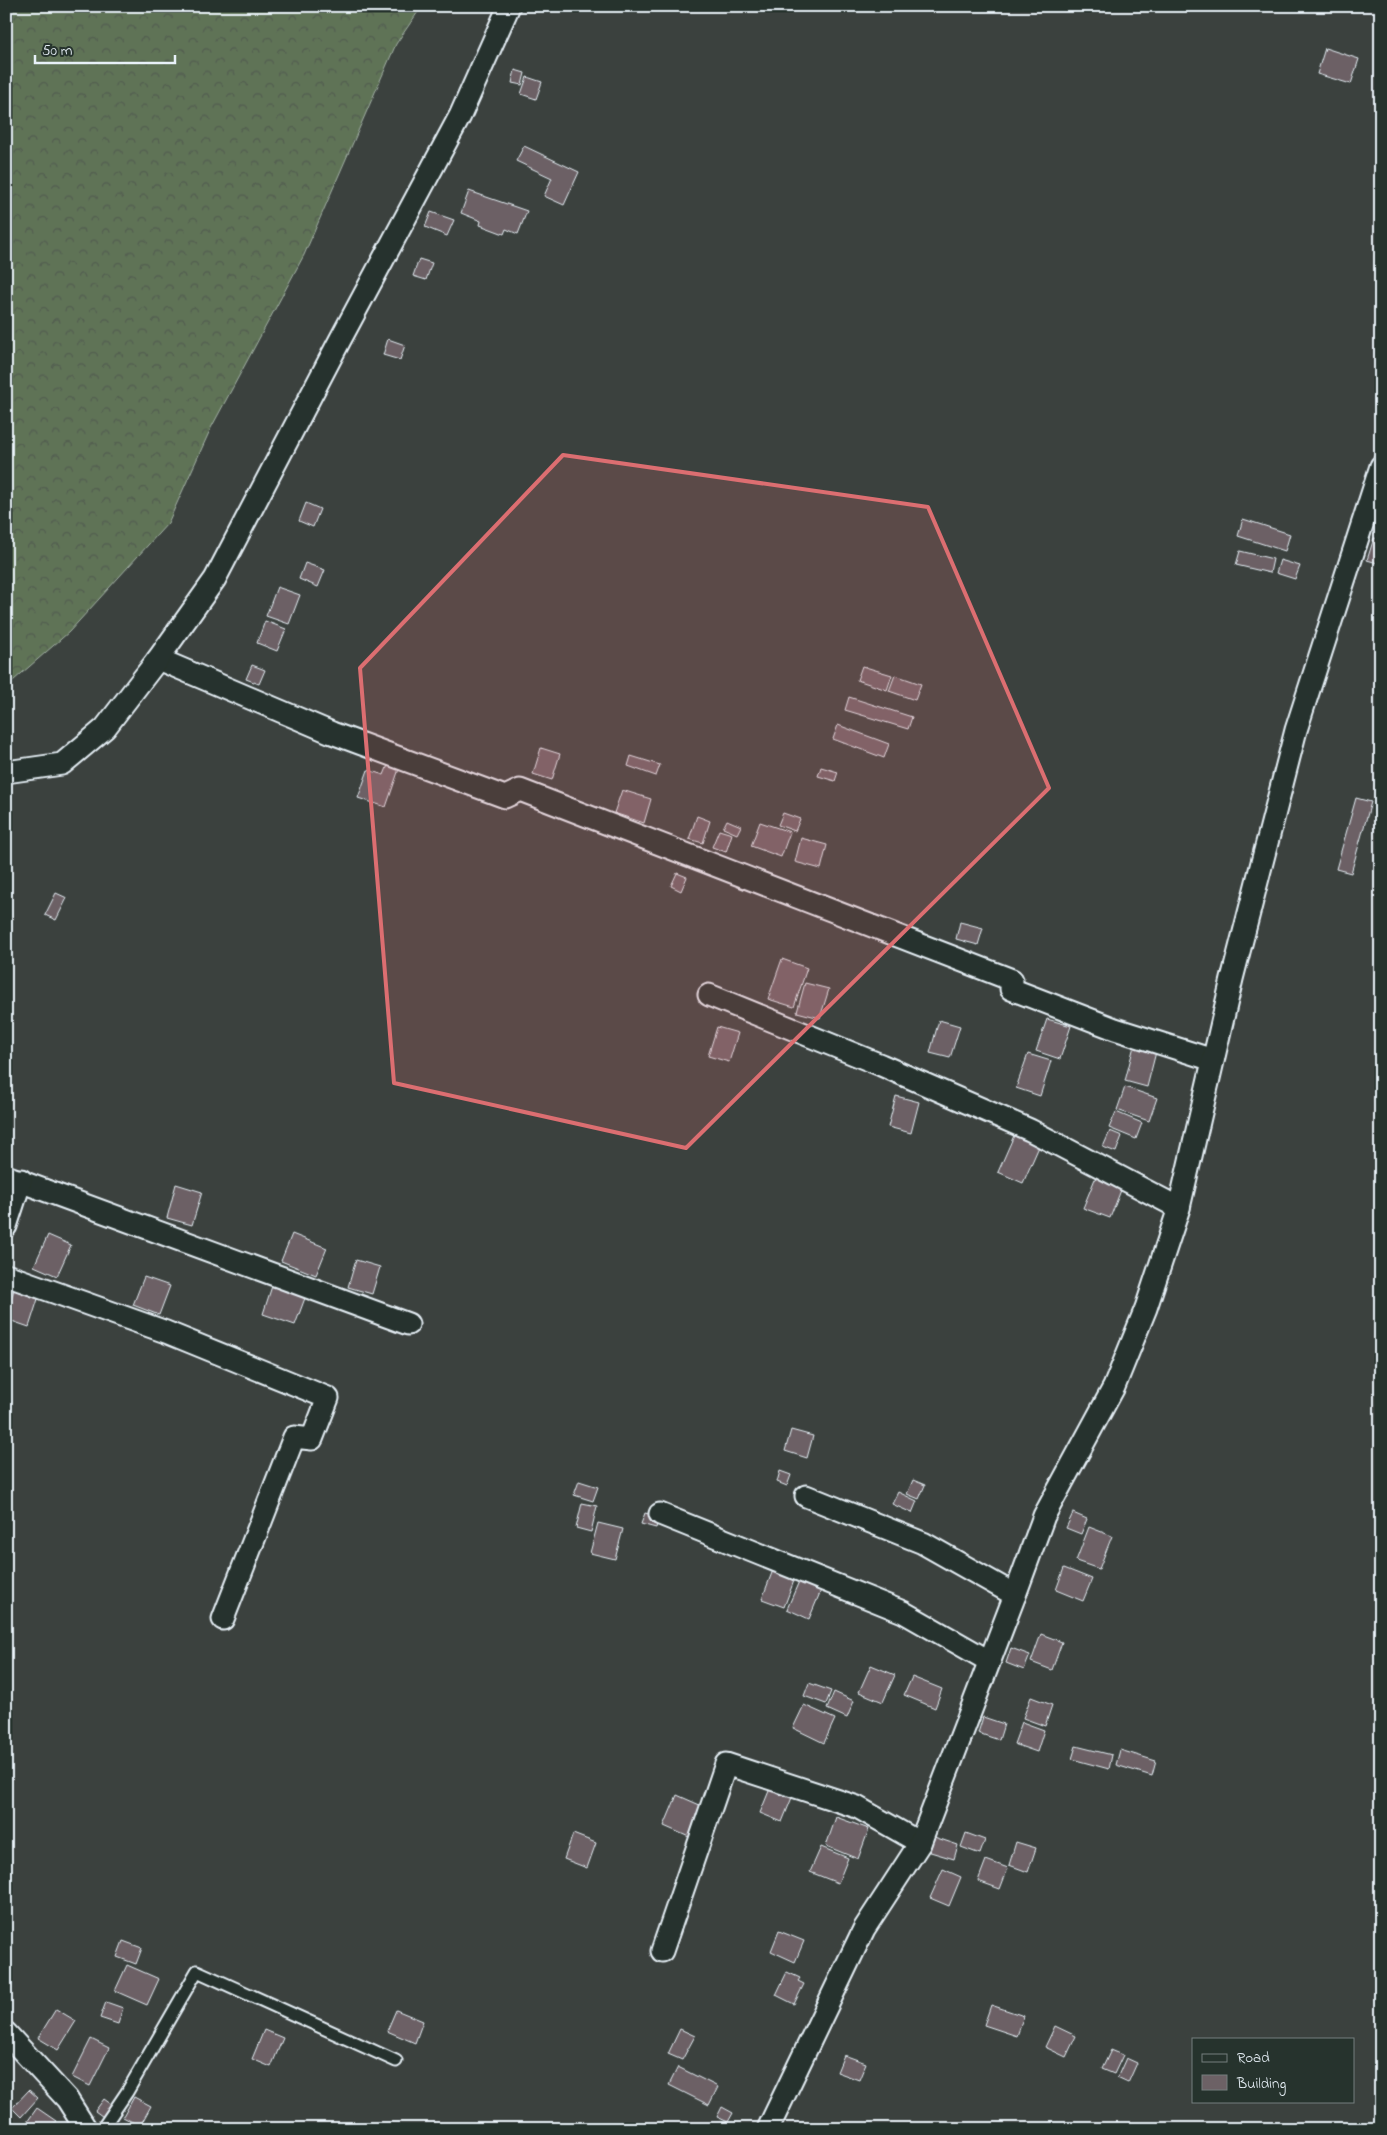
<svg xmlns="http://www.w3.org/2000/svg" width="1387" height="2135" font-family="'Indie Flower',sans-serif">
<defs>
<pattern id="forest-crowns" width="20" height="18" patternUnits="userSpaceOnUse" patternTransform="scale(1.25)"><rect width="20" height="18" fill="#5f7356"/><path d="M2 6a3 3 0 1 1 6 0M12 15a3 3 0 1 1 6 0" fill="none" stroke="#515b4f"/></pattern>
</defs>
<rect width="100%" height="100%" fill="#3b413e"/>
<filter id="ink" filterUnits="userSpaceOnUse"><feTurbulence type="fractalNoise" baseFrequency=".02" numOctaves="2"/><feDisplacementMap in="SourceGraphic" scale="10" xChannelSelector="R" yChannelSelector="G"/><feConvolveMatrix kernelMatrix="1 2 1 2 8 2 1 2 1" color-interpolation-filters="sRGB"/></filter>
<g filter="url(#ink)">
<path fill="url(#forest-crowns)" stroke="#a4b2a7" d="M6,6H422L396,44L304,255L211,428L168,523L69,632L6,687Z"/>
<g fill="#6c6165" stroke="#e8f1f8">
<path d="M1325,48L1359,59L1351,84L1317,74Z"/>
<path d="M515,70L525,73L522,85L512,83Z"/>
<path d="M527,77L542,82L536,99L521,94Z"/>
<path d="M524,146L579,172L564,205L544,196L552,178L516,161Z"/>
<path d="M469,191L527,211L518,234L506,229L504,234L480,225L481,221L461,213Z"/>
<path d="M431,212L454,220L447,236L425,227Z"/>
<path d="M419,259L432,263L426,280L413,276Z"/>
<path d="M388,339L405,345L400,360L383,355Z"/>
<path d="M306,503L320,509L313,527L299,521Z"/>
<path d="M1243,519L1290,534L1285,551L1238,536Z"/>
<path d="M1374,538L1381,539V564L1367,560Z"/>
<path d="M1240,551L1273,559L1270,573L1236,565Z"/>
<path d="M1280,560L1300,566L1295,579L1276,573Z"/>
<path d="M305,563L325,570L318,587L299,579Z"/>
<path d="M277,587L300,595L289,624L266,616Z"/>
<path d="M265,621L286,629L277,651L257,643Z"/>
<path d="M252,665L265,670L259,684L246,679Z"/>
<path d="M862,666L892,675L887,690L857,680Z"/>
<path d="M895,675L921,684L915,700L889,691Z"/>
<path d="M849,697L912,717L908,729L845,710Z"/>
<path d="M838,725L889,744L884,758L833,739Z"/>
<path d="M541,748L560,754L552,780L533,774Z"/>
<path d="M631,756L660,765L656,776L628,766Z"/>
<path d="M388,765L399,769L386,807L358,798L368,770L384,775Z"/>
<path d="M821,767L838,772L835,781L818,776Z"/>
<path d="M622,790L651,799L644,823L614,813Z"/>
<path d="M1356,798L1371,802L1351,873L1336,869Z"/>
<path d="M783,813L800,819L795,831L778,825Z"/>
<path d="M697,816L710,821L703,843L689,839Z"/>
<path d="M727,820L741,826L737,834L723,828Z"/>
<path d="M760,822L790,832L781,857L751,846Z"/>
<path d="M719,830L732,834L726,852L712,847Z"/>
<path d="M801,838L827,845L821,869L795,862Z"/>
<path d="M677,873L687,877L681,891L671,886Z"/>
<path d="M56,893L67,898L56,920L45,915Z"/>
<path d="M960,922L983,928L978,945L956,939Z"/>
<path d="M782,959L807,968L794,1007L768,999Z"/>
<path d="M805,983L829,989L820,1018L797,1012Z"/>
<path d="M1047,1019L1071,1026L1060,1059L1036,1051Z"/>
<path d="M939,1020L960,1026L950,1058L930,1053Z"/>
<path d="M717,1027L738,1033L729,1062L708,1056Z"/>
<path d="M1135,1042L1157,1048L1147,1087L1125,1081Z"/>
<path d="M1028,1054L1051,1061L1040,1096L1016,1088Z"/>
<path d="M1125,1087L1157,1098L1149,1121L1117,1110Z"/>
<path d="M896,1096L919,1102L911,1133L888,1127Z"/>
<path d="M1116,1112L1142,1123L1136,1139L1109,1128Z"/>
<path d="M1016,1131L1041,1142L1023,1183L998,1172Z"/>
<path d="M1110,1131L1122,1136L1116,1152L1103,1147Z"/>
<path d="M1099,1169L1125,1180L1110,1218L1083,1208Z"/>
<path d="M176,1184L202,1192L192,1225L167,1218Z"/>
<path d="M292,1234L327,1248L316,1275L281,1261Z"/>
<path d="M48,1235L71,1245L57,1276L34,1266Z"/>
<path d="M356,1260L380,1267L372,1294L348,1287Z"/>
<path d="M144,1277L170,1286L159,1315L133,1305Z"/>
<path d="M272,1286L305,1298L295,1325L263,1314Z"/>
<path d="M14,1290L38,1299L29,1327L6,1319V1313Z"/>
<path d="M791,1430L813,1436L807,1458L785,1451Z"/>
<path d="M780,1471L791,1475L787,1486L777,1482Z"/>
<path d="M913,1480L925,1485L919,1499L907,1494Z"/>
<path d="M579,1481L598,1487L593,1501L574,1495Z"/>
<path d="M898,1492L917,1501L912,1513L892,1504Z"/>
<path d="M582,1503L597,1506L591,1532L576,1528Z"/>
<path d="M645,1513L659,1517L656,1528L641,1524Z"/>
<path d="M1073,1513L1087,1519L1081,1534L1066,1528Z"/>
<path d="M598,1523L623,1529L615,1559L590,1553Z"/>
<path d="M1089,1527L1112,1536L1099,1569L1076,1561Z"/>
<path d="M1064,1568L1092,1579L1083,1601L1056,1590Z"/>
<path d="M773,1570L795,1578L784,1607L762,1599Z"/>
<path d="M800,1579L822,1588L809,1619L787,1609Z"/>
<path d="M1041,1634L1062,1642L1052,1670L1031,1662Z"/>
<path d="M1011,1648L1030,1655L1024,1670L1006,1663Z"/>
<path d="M871,1665L895,1675L883,1702L859,1692Z"/>
<path d="M912,1677L942,1689L935,1708L904,1695Z"/>
<path d="M809,1683L831,1691L826,1704L804,1696Z"/>
<path d="M834,1692L854,1701L847,1718L827,1709Z"/>
<path d="M1031,1697L1052,1705L1045,1726L1023,1718Z"/>
<path d="M804,1705L835,1719L824,1743L793,1728Z"/>
<path d="M983,1717L1004,1724L999,1740L978,1733Z"/>
<path d="M1022,1722L1044,1730L1037,1752L1014,1744Z"/>
<path d="M1076,1746L1112,1755L1109,1769L1072,1759Z"/>
<path d="M1120,1750L1156,1761L1152,1776L1116,1765Z"/>
<path d="M771,1786L793,1795L782,1822L760,1813Z"/>
<path d="M677,1795L702,1806L689,1837L664,1826Z"/>
<path d="M836,1817L869,1829L858,1859L826,1846Z"/>
<path d="M966,1833L985,1840L980,1854L961,1847Z"/>
<path d="M573,1834L596,1843L587,1868L564,1859Z"/>
<path d="M931,1836L958,1845L954,1859L927,1851Z"/>
<path d="M1016,1842L1036,1848L1028,1872L1009,1865Z"/>
<path d="M821,1847L848,1858L838,1883L810,1872Z"/>
<path d="M986,1860L1008,1868L1000,1889L978,1881Z"/>
<path d="M943,1869L961,1877L949,1906L930,1898Z"/>
<path d="M779,1931L804,1941L795,1962L771,1951Z"/>
<path d="M123,1941L142,1948L136,1964L117,1957Z"/>
<path d="M127,1965L159,1979L147,2005L115,1991Z"/>
<path d="M787,1972L800,1978L798,1981L804,1984L794,2004L776,1995Z"/>
<path d="M106,2002L123,2008L118,2024L100,2018Z"/>
<path d="M991,2005L1024,2016L1017,2036L984,2025Z"/>
<path d="M56,2009L76,2021L58,2050L38,2038Z"/>
<path d="M396,2010L423,2021L415,2043L387,2031Z"/>
<path d="M1055,2026L1076,2036L1066,2057L1045,2047Z"/>
<path d="M680,2029L695,2036L682,2060L668,2054Z"/>
<path d="M264,2030L283,2038L271,2067L252,2059Z"/>
<path d="M91,2039L109,2048L90,2086L72,2077Z"/>
<path d="M1111,2050L1123,2055L1114,2074L1102,2069Z"/>
<path d="M844,2055L866,2063L859,2080L837,2072Z"/>
<path d="M1126,2058L1137,2063L1128,2083L1117,2078Z"/>
<path d="M678,2067L718,2087L709,2105L669,2085Z"/>
<path d="M29,2090L38,2098L21,2117L12,2108Z"/>
<path d="M134,2097L151,2106L140,2126L123,2117Z"/>
<path d="M104,2099L115,2107L106,2119L95,2111Z"/>
<path d="M722,2107L733,2113L728,2122L717,2117Z"/>
<path d="M37,2108L56,2121L50,2129H22Z"/>
</g>
<g fill="none" stroke-linecap="round" stroke-linejoin="round">
<g stroke="#e8f1f8" stroke-width="15">
<path id="service" d="M102,2129L127,2092L197,1971L396,2061"/>
</g>
<g stroke="#e8f1f8" stroke-width="25">
<g id="minor">
<path d="M158,659L332,733L505,797L520,790L1012,980L1011,989L1115,1029L1213,1060"/>
<path d="M6,772L62,764L105,728L158,659L215,579L340,340L460,116L509,6"/>
<path d="M709,995L881,1065L1030,1130L1179,1208"/>
<path d="M6,1176L408,1324"/>
<path d="M6,1226L21,1180"/>
<path d="M6,1275L166,1332L328,1398L312,1439L294,1437L223,1619"/>
<path d="M806,1496L923,1543L1015,1595"/>
<path d="M660,1514L903,1612L989,1661"/>
<path d="M662,1951L726,1764L857,1807L920,1843"/>
<path d="M6,2033L67,2099L86,2129"/>
<path d="M768,2129L864,1929L920,1843L1015,1595L1044,1516L1114,1387L1146,1308L1179,1208L1232,979L1296,730L1381,466"/>
</g>
</g>
<use href="#service" stroke="#26332d" stroke-width="11"/>
<use href="#minor" stroke="#26332d" stroke-width="21"/>
</g>
</g>
<path fill="#dc6e71" fill-opacity="0.2" stroke="#dc6e71" stroke-width="4" stroke-linejoin="round" d="M563,455L928,507L1049,788L686,1148L394,1083L360,668Z"/>
<rect width="1387" height="2135" fill="none" stroke="#26332d" stroke-width="25"/>
<rect x="12" y="12" width="1362" height="2110" fill="none" stroke="#e8f1f8" stroke-width="2" filter="url(#ink)"/>
<rect x="1192" y="2038" width="162" height="65" fill="#26332d" stroke="#747f7e"/>
<rect x="1202" y="2054" width="25" height="8" fill="#26332d" stroke="#747f7e"/>
<text x="1237" y="2062" font-size="15" fill="#e8f1f8">Road</text>
<rect x="1202" y="2075" width="25" height="15" fill="#6c6165" stroke="#747f7e"/>
<text x="1237" y="2088" font-size="15" fill="#e8f1f8">Building</text>
<path d="M35 55v8h140v-8" fill="none" stroke="#e8f1f8" stroke-width="2.5"/>
<text x="42" y="55" font-size="15" fill="#e8f1f8" stroke="#26332d" stroke-width="4" paint-order="stroke">50 m</text>
</svg>
